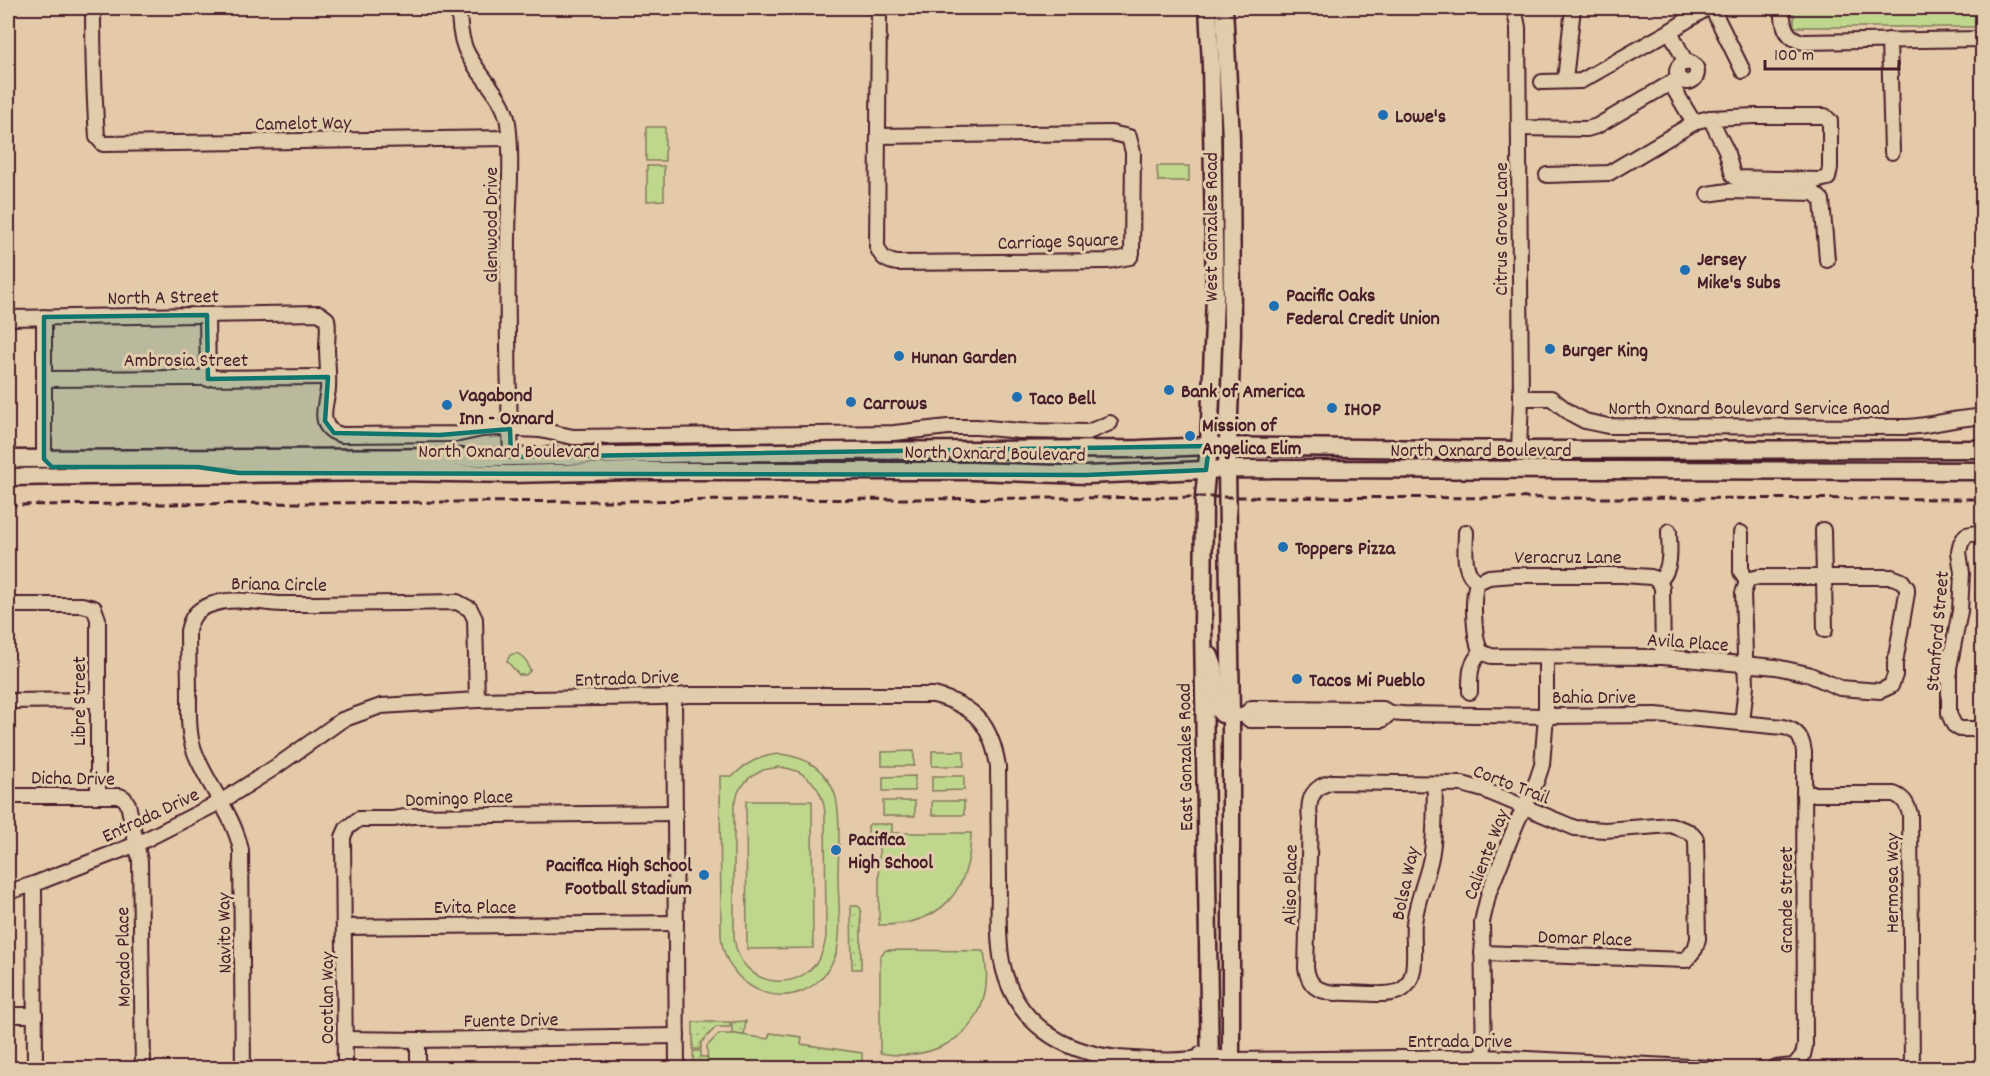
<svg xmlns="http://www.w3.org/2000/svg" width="1990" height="1076" font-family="Dekko,sans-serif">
<defs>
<pattern id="grass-dots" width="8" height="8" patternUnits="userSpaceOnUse" patternTransform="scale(1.5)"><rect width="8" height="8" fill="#bed78d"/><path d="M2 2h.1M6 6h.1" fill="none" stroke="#a5b87a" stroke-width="1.8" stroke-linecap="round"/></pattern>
</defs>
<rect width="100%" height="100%" fill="#e5caaa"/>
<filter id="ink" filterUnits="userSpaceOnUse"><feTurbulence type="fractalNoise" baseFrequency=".0167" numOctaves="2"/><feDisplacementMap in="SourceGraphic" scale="12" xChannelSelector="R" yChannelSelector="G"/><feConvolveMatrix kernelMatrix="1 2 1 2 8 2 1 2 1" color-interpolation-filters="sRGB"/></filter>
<g filter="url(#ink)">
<g fill="url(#grass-dots)" stroke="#847b5c" stroke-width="1.5">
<path d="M870,824H892V834L885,833L879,839V847L868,848V826Z"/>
<path d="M851,906H858L861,909V969H852Z"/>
<path d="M746,1021L744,1035L732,1034V1022Z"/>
<path d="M693,1022H730V1027H716L701,1043V1049H693Z"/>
<path d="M693,1051H701V1057H707L708,1068H694Z"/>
</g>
<g fill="#bed78d" stroke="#847b5c" stroke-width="1.5" fill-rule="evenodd">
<rect x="1794" y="8" width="188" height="19"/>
<rect x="646" y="127" width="19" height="34"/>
<path d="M647,166H664V200L647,201Z"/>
<path d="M1157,166H1189V181H1158Z"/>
<path d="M516,653C522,655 529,662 529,669L531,670L526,675H519L507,661L510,655Z"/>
<path d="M914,751V766H882V752Z"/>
<rect x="932" y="751" width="32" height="15"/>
<path d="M779,754C800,756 818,764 829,782C833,788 836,796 837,803C841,827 838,853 838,877C838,899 842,924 838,946C837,952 835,958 832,963C802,1019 726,997 721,936L720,776H733C747,762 760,756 779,754ZM779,767C806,769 823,787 825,813L826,935C821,996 739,997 734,936V805L739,790L749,778L763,770Z"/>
<path d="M915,776L914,791H883V777Z"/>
<path d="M932,776H964V790L932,791Z"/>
<path d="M746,801H812L813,948L747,949Z"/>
<rect x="883" y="801" width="32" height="15"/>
<rect x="932" y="801" width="32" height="14"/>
<path d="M885,833H971C970,893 940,926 879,925V839Z"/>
<path d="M886,950L984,951C986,965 988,979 985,993C975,1042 924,1062 880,1053V956Z"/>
<path d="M770,1033L802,1037L801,1044L862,1053V1068H708L707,1046L719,1034H735L768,1039Z"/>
</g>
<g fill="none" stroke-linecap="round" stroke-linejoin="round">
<g stroke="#4a1f2b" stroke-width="18">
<g id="minor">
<path d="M93,8C93,51 94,94 97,137L103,144L509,138"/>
<path d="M459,8C459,21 460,35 465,48C475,74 504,94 508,123C513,162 508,202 508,242C507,313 508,385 511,457"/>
<path d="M1514,8L1518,27L1521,398L1519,450"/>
<path d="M1712,8L1743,71"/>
<path d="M1783,8C1782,24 1785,38 1803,42L1982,39"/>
<path d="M1670,31L1686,63"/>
<path d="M1889,40L1892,152"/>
<circle cx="1687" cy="72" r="10"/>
<path d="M1565,80L1573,8"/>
<path d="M1542,82L1581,81L1670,31L1707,8"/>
<path d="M1671,84L1694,123"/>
<path d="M1755,116H1825L1830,121V168L1828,178L1819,180L1736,178L1733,175L1726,150L1710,118Z"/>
<path d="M1519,128L1587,129L1597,126L1679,78"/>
<path d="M878,136L1111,133L1129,137L1133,152L1132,253L1130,257L1108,261L897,263C886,261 881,258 877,246L879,8"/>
<path d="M1547,175L1609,173L1697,121L1710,118"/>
<path d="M1708,194L1728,191L1814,193L1822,200L1827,260"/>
<path d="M207,315L208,379"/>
<path d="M8,318L319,313L327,319C329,329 327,337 327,347C327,361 329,375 328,389C327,400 322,410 325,421C327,430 334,433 342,435L459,434L482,429L498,428L540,430L573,437L894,433L948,427H977L1020,431L1088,432L1110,423"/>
<path d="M44,379L328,377"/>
<path d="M1521,398H1551L1570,413L1585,421L1608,426L1906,427C1934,426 1955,417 1982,417"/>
<path d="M44,459V317"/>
<path d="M1823,530L1825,630"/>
<path d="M1466,532C1466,548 1461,573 1478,582"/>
<path d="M1982,532L1966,535L1961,543L1959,552L1962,573L1960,611L1949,668V714L1954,725L1960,729H1982"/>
<path d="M1741,533V572L1747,582L1743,593L1746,686L1742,723"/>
<path d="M1659,581L1662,588L1663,657"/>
<path d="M1659,581C1673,569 1669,547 1669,531"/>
<path d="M1478,582L1489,577L1514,575H1623L1651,577L1659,581"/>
<path d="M8,605H82L94,608L98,619V795"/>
<path d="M1481,652L1491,656L1663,657L1776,667L1808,674L1840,688L1880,691L1891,686L1895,675V663L1907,593V588L1902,581L1892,577H1759L1750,579L1747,582"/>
<path d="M1470,692C1470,675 1469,665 1481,652C1474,640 1471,594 1478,582"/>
<path d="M674,696L677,1068"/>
<path d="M8,701L98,700"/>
<path d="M1237,715H1244L1250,720H1382L1390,713"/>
<path d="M1244,715L1252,708L1383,709L1390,713L1403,714L1546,716L1656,715L1783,727C1798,730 1802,738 1804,752L1805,1046L1803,1055L1794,1066L1774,1068"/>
<path d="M1435,784C1434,808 1436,833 1431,857C1427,879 1416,901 1414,924C1412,942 1420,977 1403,989C1389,999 1353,991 1335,993C1317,991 1309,986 1306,968L1310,819C1307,799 1313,786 1333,782L1462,784L1484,790L1575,828L1605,830L1671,825L1690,832L1696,839L1698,939L1695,949L1686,960L1482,953"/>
<path d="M1804,794H1894C1904,798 1907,804 1910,814L1912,1068"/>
<path d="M8,796H120L124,798L128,804L140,861L143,1068"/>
<path d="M34,884L35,1068"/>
<path d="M8,892L34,884L137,844L222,801L274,768L342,720L381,706L477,700L660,697L688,695H934C975,706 991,724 998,766C998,804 999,842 999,880C999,907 997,935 1002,962C1014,1022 1061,1052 1119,1058C1148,1060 1181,1063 1210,1056"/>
<path d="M345,927L676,923"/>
<path d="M8,1015H35"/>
<path d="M345,1039L418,1040L677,1036"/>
<path d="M418,1040V1068"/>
<path d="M1201,1054L1232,1060L1484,1057L1711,1068"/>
<path d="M243,1068L241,850C233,812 207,786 194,750C188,733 189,714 189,695C189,674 188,652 188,631C191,617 196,610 210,605C233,596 259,603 282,604C340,604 399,603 457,602L470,609L475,619L477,700"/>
<path d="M345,1068L343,837L347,828L359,819H393L411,816L675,813"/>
<path d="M1484,1068L1482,922L1489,892L1517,822L1537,780L1542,765L1546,716V657"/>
</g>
</g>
<g stroke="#4a1f2b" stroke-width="21">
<g id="major">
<path d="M1208,8L1211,65L1215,297L1209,446L1204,497L1203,627L1210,1068"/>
<path d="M1224,8L1231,138L1232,333L1227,469L1231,715V1068"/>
<path d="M8,459L511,457L828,451L1139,449L1209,446L1519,450L1982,449"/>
<path d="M8,477L388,472L512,474L630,471H972L1086,475L1227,469L1982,471"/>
<path d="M1210,656L1214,667L1218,709L1222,714L1231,715"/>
</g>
</g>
<use href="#minor" stroke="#e1ccab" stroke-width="14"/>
<use href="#major" stroke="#e1ccab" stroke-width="16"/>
<path stroke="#4a1f2b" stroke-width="3" stroke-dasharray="9 4.5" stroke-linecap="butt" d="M8,505L1204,497L1982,499"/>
</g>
</g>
<path fill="#0f766e" fill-opacity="0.2" stroke="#0f766e" stroke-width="4.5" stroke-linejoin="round" d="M207,315L208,379L328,377L325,421L334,433L440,435L510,429L511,457L1209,446L1206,470L1086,475L239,473L198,467H52L44,459V317Z"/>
<g fill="#1f6fb2" stroke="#e1ccab" stroke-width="2">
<circle cx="1383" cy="115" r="6"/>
<circle cx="1685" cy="270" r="6"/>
<circle cx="1274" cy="306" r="6"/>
<circle cx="1550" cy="349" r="6"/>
<circle cx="899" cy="356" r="6"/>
<circle cx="1169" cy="390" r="6"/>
<circle cx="1017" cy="397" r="6"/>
<circle cx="851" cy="402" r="6"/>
<circle cx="447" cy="405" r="6"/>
<circle cx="1332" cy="408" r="6"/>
<circle cx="1190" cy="436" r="6"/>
<circle cx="1283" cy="547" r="6"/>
<circle cx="1297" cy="679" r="6"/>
<circle cx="836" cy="850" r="6"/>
<circle cx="704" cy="875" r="6"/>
</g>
<g text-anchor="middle" stroke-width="6" stroke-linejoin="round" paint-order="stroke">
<g font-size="20" font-weight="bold" fill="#4a1f2b" stroke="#e1ccab" text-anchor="start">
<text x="1395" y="122">Lowe's</text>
<text x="1697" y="265">Jersey<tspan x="1697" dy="23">Mike's Subs</tspan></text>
<text x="1286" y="301">Pacific Oaks<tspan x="1286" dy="23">Federal Credit Union</tspan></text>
<text x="1562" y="356">Burger King</text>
<text x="911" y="363">Hunan Garden</text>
<text x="1181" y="397">Bank of America</text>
<text x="459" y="401">Vagabond<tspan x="459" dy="23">Inn - Oxnard</tspan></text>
<text x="1029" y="404">Taco Bell</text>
<text x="863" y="409">Carrows</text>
<text x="1344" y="415">IHOP</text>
<text x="1202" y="431">Mission of<tspan x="1202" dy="23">Angelica Elim</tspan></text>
<text x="1295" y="554">Toppers Pizza</text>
<text x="1309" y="686">Tacos Mi Pueblo</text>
<text x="848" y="845">Pacifica<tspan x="848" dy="23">High School</tspan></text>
<text x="692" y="871" text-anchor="end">Pacifica High School<tspan x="692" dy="23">Football Stadium</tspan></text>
</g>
<g font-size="20" fill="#4a1f2b" stroke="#e1ccab">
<text transform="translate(303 122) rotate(-1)" y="7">Camelot Way</text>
<text transform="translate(490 225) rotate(-90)" y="7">Glenwood Drive</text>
<text transform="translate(1210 227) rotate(-90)" y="7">West Gonzales Road</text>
<text transform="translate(1500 229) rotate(-90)" y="7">Citrus Grove Lane</text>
<text transform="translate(1058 240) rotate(-2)" y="7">Carriage Square</text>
<text transform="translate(163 296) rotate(-1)" y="7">North A Street</text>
<text x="186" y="366">Ambrosia Street</text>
<text x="1749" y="414">North Oxnard Boulevard Service Road</text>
<text x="1481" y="456">North Oxnard Boulevard</text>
<text x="509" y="457">North Oxnard Boulevard</text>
<text transform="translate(995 452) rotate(1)" y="7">North Oxnard Boulevard</text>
<text x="1568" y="563">Veracruz Lane</text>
<text transform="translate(279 583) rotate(1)" y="7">Briana Circle</text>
<text transform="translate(1936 631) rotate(-85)" y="7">Stanford Street</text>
<text transform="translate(1688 641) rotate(4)" y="7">Avila Place</text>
<text transform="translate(627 677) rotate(-2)" y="7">Entrada Drive</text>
<text x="1594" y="703">Bahia Drive</text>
<text transform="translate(78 701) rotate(-90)" y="7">Libre Street</text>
<text transform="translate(1184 757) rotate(-91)" y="7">East Gonzales Road</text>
<text transform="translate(73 777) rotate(1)" y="7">Dicha Drive</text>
<text transform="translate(1512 783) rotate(21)" y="7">Corto Trail</text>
<text transform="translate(459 797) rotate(-2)" y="7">Domingo Place</text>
<text transform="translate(150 814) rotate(-25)" y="7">Entrada Drive</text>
<text transform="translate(1485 854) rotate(-69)" y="7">Caliente Way</text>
<text transform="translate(1404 883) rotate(-78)" y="7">Bolsa Way</text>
<text transform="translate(1891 883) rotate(-90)" y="7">Hermosa Way</text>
<text transform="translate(1289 885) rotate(-89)" y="7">Aliso Place</text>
<text transform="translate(1785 900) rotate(-90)" y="7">Grande Street</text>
<text x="475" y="913">Evita Place</text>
<text transform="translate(223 933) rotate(-91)" y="7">Navito Way</text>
<text transform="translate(1585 937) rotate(2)" y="7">Domar Place</text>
<text transform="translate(122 957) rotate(-91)" y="7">Morado Place</text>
<text transform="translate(326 998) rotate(-90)" y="7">Ocotlan Way</text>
<text transform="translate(511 1019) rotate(-1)" y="7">Fuente Drive</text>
<text x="1460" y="1047">Entrada Drive</text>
</g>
</g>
<rect width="1990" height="1076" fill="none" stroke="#e1ccab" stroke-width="30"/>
<rect x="15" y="15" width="1960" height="1046" fill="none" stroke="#4a1f2b" stroke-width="2" filter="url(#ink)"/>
<path d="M1765 60v9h134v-9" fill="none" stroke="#4a1f2b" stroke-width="3"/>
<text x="1774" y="60" font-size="18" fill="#4a1f2b" stroke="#e1ccab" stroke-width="4.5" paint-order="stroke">100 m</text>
</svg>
